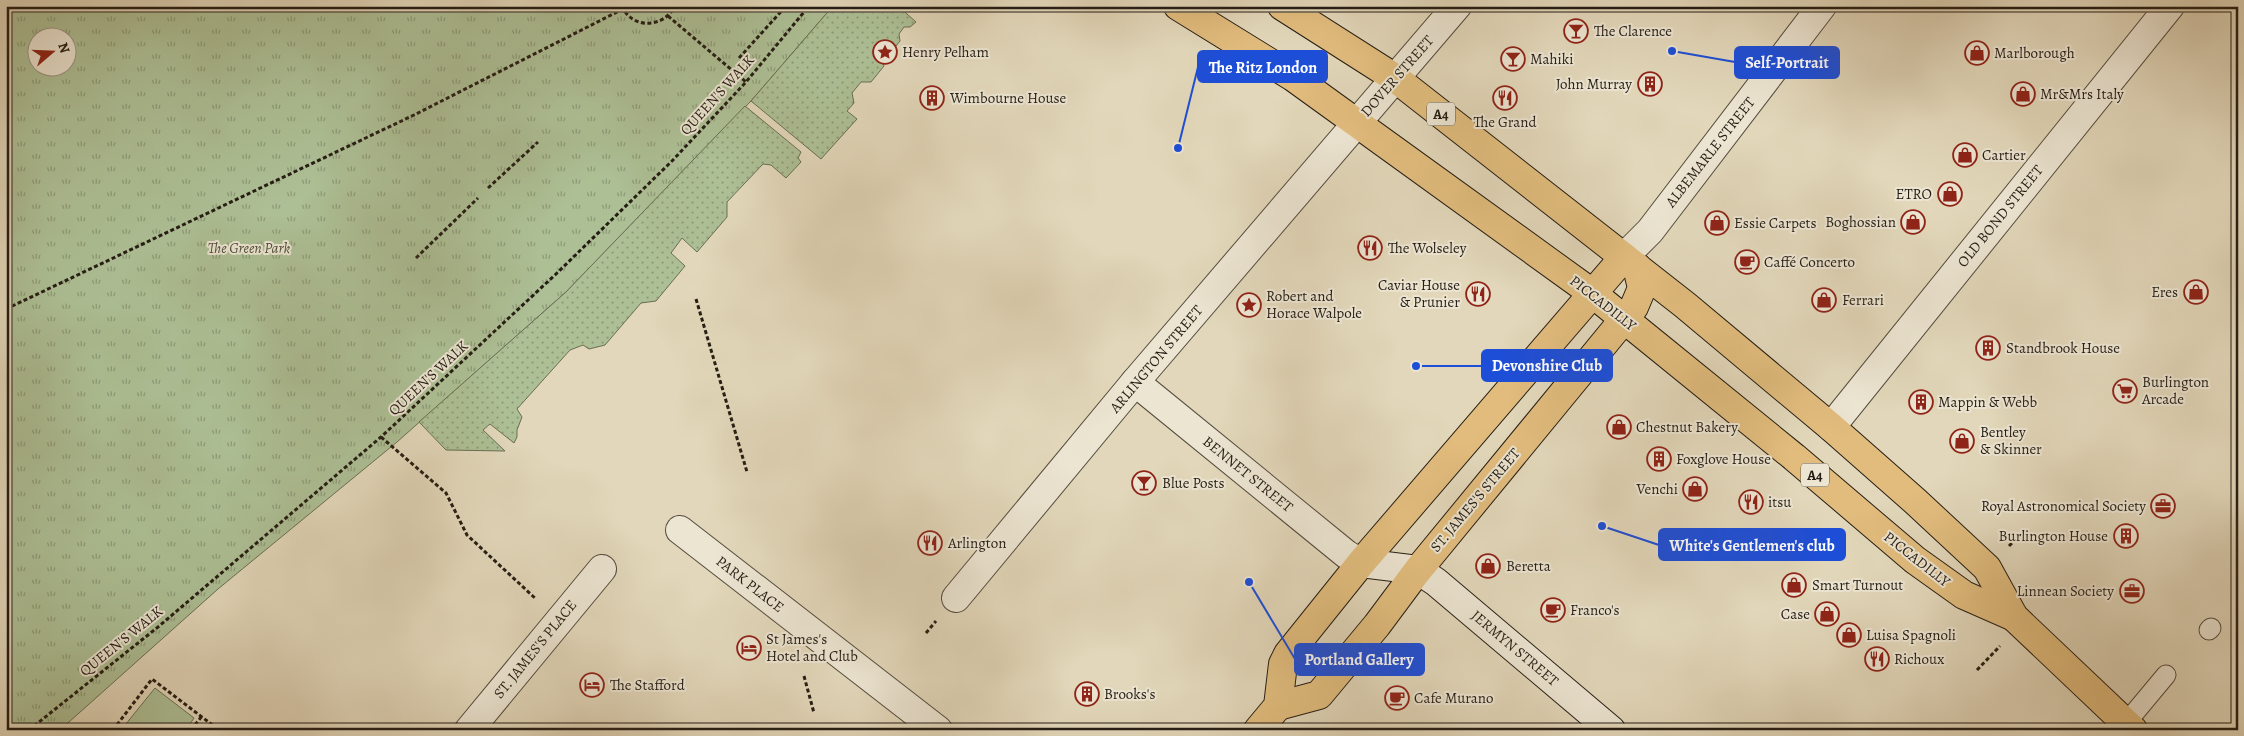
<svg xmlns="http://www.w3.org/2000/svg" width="2244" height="736" font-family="Alegreya,serif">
<defs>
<pattern id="park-tufts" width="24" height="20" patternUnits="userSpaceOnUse" patternTransform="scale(1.25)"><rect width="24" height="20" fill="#adbf95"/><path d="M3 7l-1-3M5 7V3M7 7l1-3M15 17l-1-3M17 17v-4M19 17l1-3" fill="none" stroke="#8d9b78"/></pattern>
<pattern id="garden-dots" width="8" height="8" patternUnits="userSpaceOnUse" patternTransform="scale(1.25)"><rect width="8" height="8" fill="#adbf95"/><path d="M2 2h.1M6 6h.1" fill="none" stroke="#8d9b78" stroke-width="1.8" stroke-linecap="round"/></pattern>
</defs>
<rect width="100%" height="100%" fill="#e2d7ba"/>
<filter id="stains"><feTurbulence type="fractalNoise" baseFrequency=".004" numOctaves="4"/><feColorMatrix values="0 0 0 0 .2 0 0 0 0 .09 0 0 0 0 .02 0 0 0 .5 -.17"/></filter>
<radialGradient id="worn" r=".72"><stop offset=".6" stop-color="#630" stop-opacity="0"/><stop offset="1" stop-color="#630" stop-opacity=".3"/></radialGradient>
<path fill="#adbf95" stroke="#696e54" d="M155,688L194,718L186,730L172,726L153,730H121Z"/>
<path fill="url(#park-tufts)" stroke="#696e54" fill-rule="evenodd" d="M6,6H833L751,101L566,292L397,442L218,589L60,730H6ZM38,38H68V68H38Z"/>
<g fill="url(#garden-dots)" stroke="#696e54">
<path d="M833,6H898L916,22L910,27H904L899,34L900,41L896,46H888L881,58L884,66L871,82H861L852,93L854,103L847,111L857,119L821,159L751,101Z"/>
<path d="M745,106L801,152L798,158L801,162L786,178L771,165L763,164L727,202V217L697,252L682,238L671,253L685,266L656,301L641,303L605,345L589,349L583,345L570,350L517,409L522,417L517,430V437L514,443L490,424L483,430L505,451L446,450L419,422L566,292Z"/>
</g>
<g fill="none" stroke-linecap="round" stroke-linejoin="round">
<g stroke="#544c3e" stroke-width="21">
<g id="lane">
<path d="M2209,630L2211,628"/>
<path d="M2126,723L2166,675"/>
</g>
</g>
<g stroke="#544c3e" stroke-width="30">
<g id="street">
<path d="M1624,257L1650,231L1822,6"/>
<path d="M1135,382L1346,554L1361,563"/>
<path d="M1831,427L2170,6"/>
<path d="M680,530L938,730"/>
<path d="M956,598L1135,382L1457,6"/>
<path d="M469,730L602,569"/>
</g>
</g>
<g stroke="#251d14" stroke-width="30">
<path id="secondary" d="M1361,563L1418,570L1436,582L1611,730"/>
</g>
<g stroke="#251d14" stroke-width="30">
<g id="primary">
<path d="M1178,6L1293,77L1592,293L1794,457L1915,560L1964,595L2014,617"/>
<path d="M1282,6L1395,78L1685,305L1831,427L1915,501L1987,568L2014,617L2133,730"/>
<path d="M1278,706L1319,695L1377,625L1418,570L1634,307L1642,288L1637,267"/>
<path d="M1258,730L1278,706L1283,664L1288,654L1361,563L1624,257"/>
</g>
</g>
<g stroke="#251d14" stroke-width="3" stroke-dasharray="4 2.5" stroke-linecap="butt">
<path d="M622,6C632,30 664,28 675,6"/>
<path d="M668,16L746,82"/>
<path d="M739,58L786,6"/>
<path d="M488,188L538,142"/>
<path d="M416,258L478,198"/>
<path d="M696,299L747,472"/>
<path d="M6,309L414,115L623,9"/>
<path d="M381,437L446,493L467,535L536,599"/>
<path d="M2009,546L2023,532"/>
<path d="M926,633L936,621"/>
<path d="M1977,670L2000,646"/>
<path d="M804,676L814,713"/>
<path d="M29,730L158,627L381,437L556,274L672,161L746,82L809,6"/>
<path d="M113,730L152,679L219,730"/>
<path d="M191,730L202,716"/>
<path d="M278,730L280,729"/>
</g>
<use href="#lane" stroke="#ece5d2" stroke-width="19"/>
<use href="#street" stroke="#ece5d2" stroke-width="28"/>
<use href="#secondary" stroke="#ece5d2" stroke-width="28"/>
<use href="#primary" stroke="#e1bc7d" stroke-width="28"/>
</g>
<defs>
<g id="bar-ring" transform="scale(1.25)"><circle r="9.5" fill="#ece5d2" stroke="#8f2418" stroke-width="1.5"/><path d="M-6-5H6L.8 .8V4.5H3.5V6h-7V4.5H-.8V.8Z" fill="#8f2418"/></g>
<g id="sight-ring" transform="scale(1.25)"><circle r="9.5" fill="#ece5d2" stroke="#8f2418" stroke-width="1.5"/><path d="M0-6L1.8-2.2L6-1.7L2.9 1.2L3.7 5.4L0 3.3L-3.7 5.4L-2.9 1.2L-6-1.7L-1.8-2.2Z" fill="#8f2418"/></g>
<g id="shop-ring" transform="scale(1.25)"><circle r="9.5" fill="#ece5d2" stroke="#8f2418" stroke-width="1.5"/><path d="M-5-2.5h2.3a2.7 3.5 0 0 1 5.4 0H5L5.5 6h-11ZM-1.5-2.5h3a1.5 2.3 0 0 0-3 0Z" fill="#8f2418"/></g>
<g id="building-ring" transform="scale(1.25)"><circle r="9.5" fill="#ece5d2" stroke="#8f2418" stroke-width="1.5"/><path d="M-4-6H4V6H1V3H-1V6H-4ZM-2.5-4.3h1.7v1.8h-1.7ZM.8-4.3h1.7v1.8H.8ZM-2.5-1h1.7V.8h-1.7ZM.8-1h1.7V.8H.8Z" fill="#8f2418"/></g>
<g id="restaurant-ring" transform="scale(1.25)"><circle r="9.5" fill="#ece5d2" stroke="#8f2418" stroke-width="1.5"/><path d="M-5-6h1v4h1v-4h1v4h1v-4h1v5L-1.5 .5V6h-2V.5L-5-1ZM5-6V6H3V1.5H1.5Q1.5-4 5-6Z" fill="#8f2418"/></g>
<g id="cafe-ring" transform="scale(1.25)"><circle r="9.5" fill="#ece5d2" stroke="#8f2418" stroke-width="1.5"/><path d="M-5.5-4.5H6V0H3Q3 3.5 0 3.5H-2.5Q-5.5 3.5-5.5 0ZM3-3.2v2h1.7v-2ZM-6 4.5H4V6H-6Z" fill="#8f2418"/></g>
<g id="supermarket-ring" transform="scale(1.25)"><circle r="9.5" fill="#ece5d2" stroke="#8f2418" stroke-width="1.5"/><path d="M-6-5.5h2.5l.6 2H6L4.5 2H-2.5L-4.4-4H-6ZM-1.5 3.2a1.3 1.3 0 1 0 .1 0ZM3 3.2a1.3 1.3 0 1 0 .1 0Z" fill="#8f2418"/></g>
<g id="office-ring" transform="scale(1.25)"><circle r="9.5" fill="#ece5d2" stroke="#8f2418" stroke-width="1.5"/><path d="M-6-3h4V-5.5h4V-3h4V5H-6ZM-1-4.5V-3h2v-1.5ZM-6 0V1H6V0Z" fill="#8f2418"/></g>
<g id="hotel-ring" transform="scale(1.25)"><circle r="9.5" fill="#ece5d2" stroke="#8f2418" stroke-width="1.5"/><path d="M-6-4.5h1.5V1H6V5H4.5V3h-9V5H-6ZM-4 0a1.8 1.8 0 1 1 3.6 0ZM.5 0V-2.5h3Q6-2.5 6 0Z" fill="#8f2418"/></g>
</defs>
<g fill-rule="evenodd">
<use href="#bar-ring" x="1576" y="31"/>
<use href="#sight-ring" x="885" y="52"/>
<use href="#shop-ring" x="1977" y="53"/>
<use href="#bar-ring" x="1513" y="59"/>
<use href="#building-ring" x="1650" y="84"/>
<use href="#shop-ring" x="2023" y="94"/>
<use href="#building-ring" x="932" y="98"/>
<use href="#restaurant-ring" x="1505" y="98"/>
<use href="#shop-ring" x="1965" y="155"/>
<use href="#shop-ring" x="1950" y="194"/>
<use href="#shop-ring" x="1913" y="222"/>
<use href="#shop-ring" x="1717" y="223"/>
<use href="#restaurant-ring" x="1370" y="248"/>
<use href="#cafe-ring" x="1747" y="262"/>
<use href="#shop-ring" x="2196" y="292"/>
<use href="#restaurant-ring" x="1478" y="294"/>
<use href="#shop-ring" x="1824" y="300"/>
<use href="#sight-ring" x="1249" y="305"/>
<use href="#building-ring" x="1988" y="348"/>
<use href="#supermarket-ring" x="2125" y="391"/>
<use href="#building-ring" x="1921" y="402"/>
<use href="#shop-ring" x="1619" y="427"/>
<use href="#shop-ring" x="1962" y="441"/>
<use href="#building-ring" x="1659" y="459"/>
<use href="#bar-ring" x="1144" y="483"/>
<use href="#shop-ring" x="1695" y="489"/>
<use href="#restaurant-ring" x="1751" y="502"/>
<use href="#office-ring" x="2163" y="506"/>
<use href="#building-ring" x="2126" y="536"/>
<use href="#restaurant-ring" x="930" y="543"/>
<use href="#shop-ring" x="1488" y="566"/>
<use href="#shop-ring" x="1794" y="585"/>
<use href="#office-ring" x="2132" y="591"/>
<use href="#cafe-ring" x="1553" y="610"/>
<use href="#shop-ring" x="1827" y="614"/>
<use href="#shop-ring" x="1849" y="635"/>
<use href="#hotel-ring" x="749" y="648"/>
<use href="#restaurant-ring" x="1877" y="659"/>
<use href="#hotel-ring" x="592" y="685"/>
<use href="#building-ring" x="1087" y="694"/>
<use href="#cafe-ring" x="1397" y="698"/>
</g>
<g text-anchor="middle" stroke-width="4" stroke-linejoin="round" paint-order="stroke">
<g fill="#ece5d2" stroke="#61594d" stroke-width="1">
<rect x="1427" y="102.5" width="28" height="23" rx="4"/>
<rect x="1801" y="463.5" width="28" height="23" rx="4"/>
</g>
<g font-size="14" font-weight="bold" fill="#251d14">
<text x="1441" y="119">A4</text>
<text x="1815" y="480">A4</text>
</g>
<g font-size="15" fill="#251d14" stroke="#ece5d2" text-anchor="start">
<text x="1594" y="36">The Clarence</text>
<text x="902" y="57">Henry Pelham</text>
<text x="1994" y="58">Marlborough</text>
<text x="1530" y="64">Mahiki</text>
<text x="1632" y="89" text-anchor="end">John Murray</text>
<text x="2040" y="99">Mr&amp;Mrs Italy</text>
<text x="950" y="103">Wimbourne House</text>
<text x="1505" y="127" text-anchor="middle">The Grand</text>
<text x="1982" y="160">Cartier</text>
<text x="1932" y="199" text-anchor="end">ETRO</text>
<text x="1896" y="227" text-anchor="end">Boghossian</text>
<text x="1734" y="228">Essie Carpets</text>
<text x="1388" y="253">The Wolseley</text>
<text x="1764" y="267">Caffé Concerto</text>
<text x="1460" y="290" text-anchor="end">Caviar House<tspan x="1460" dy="17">&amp; Prunier</tspan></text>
<text x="2178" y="297" text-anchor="end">Eres</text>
<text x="1266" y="301">Robert and<tspan x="1266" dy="17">Horace Walpole</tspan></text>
<text x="1842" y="305">Ferrari</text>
<text x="2006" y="353">Standbrook House</text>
<text x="2142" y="387">Burlington<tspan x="2142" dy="17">Arcade</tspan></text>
<text x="1938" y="407">Mappin &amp; Webb</text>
<text x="1636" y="432">Chestnut Bakery</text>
<text x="1980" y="437">Bentley<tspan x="1980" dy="17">&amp; Skinner</tspan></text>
<text x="1676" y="464">Foxglove House</text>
<text x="1162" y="488">Blue Posts</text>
<text x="1678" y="494" text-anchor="end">Venchi</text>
<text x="1768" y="507">itsu</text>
<text x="2146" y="511" text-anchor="end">Royal Astronomical Society</text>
<text x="2108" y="541" text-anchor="end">Burlington House</text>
<text x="948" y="548">Arlington</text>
<text x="1506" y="571">Beretta</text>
<text x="1812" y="590">Smart Turnout</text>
<text x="2114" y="596" text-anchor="end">Linnean Society</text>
<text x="1570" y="615">Franco's</text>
<text x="1810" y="619" text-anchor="end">Case</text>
<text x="1866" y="640">Luisa Spagnoli</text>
<text x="766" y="644">St James's<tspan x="766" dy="17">Hotel and Club</tspan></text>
<text x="1894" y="664">Richoux</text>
<text x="610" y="690">The Stafford</text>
<text x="1104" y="699">Brooks's</text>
<text x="1414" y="703">Cafe Murano</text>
</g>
<g font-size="15" fill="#251d14" stroke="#ece5d2">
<text transform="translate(1397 76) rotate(-49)" y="5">DOVER STREET</text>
<text transform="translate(717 95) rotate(-48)" y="5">QUEEN'S WALK</text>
<text transform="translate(1710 152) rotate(-52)" y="5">ALBEMARLE STREET</text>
<text transform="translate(2000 216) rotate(-51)" y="5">OLD BOND STREET</text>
<text transform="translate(1603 303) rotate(38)" y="5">PICCADILLY</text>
<text transform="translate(1156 359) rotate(-50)" y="5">ARLINGTON STREET</text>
<text transform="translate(428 378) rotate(-43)" y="5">QUEEN'S WALK</text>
<text transform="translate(1248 474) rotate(39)" y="5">BENNET STREET</text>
<text transform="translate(1475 500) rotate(-50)" y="5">ST. JAMES'S STREET</text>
<text transform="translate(1917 559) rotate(38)" y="5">PICCADILLY</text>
<text transform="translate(750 584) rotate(38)" y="5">PARK PLACE</text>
<text transform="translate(121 641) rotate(-39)" y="5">QUEEN'S WALK</text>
<text transform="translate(1515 648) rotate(40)" y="5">JERMYN STREET</text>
<text transform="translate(535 649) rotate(-51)" y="5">ST. JAMES'S PLACE</text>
</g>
<g font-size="15" font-style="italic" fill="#4e4e3b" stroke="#ece5d2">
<text x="249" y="253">The Green Park</text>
</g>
</g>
<path fill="none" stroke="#1d4ed8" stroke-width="2" d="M1672 51L1735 62M1178 148L1198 67M1416 366L1482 366M1602 526L1659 545M1249 582L1295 659"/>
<g fill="#1d4ed8" stroke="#ece5d2" stroke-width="2">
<circle cx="1672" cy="51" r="5"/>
<circle cx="1178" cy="148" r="5"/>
<circle cx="1416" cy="366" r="5"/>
<circle cx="1602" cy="526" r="5"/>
<circle cx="1249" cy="582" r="5"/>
</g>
<g fill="#1d4ed8" stroke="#1d4ed8" stroke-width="2">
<rect x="1735" y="47" width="104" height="31" rx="5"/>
<rect x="1198" y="51" width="129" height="31" rx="5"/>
<rect x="1482" y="350" width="130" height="31" rx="5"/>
<rect x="1659" y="529" width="186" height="31" rx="5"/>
<rect x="1295" y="644" width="129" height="31" rx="5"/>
</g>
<g font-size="16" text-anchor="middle" font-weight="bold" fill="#fff">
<text x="1787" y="68">Self-Portrait</text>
<text x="1263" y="73">The Ritz London</text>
<text x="1547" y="371">Devonshire Club</text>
<text x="1752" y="551">White's Gentlemen's club</text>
<text x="1359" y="665">Portland Gallery</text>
</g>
<rect width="2244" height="736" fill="none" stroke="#e2d7ba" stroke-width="25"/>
<rect x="8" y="8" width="2229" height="721" fill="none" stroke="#251d14" stroke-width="2.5"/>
<rect x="12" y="12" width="2219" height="711" fill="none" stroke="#251d14"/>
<g transform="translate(52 52) rotate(71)"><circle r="24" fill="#ece5d2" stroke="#9c9586"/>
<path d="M0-4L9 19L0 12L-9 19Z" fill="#8f2418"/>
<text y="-8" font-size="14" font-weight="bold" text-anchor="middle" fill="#251d14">N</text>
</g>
<rect width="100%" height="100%" filter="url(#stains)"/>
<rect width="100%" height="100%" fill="url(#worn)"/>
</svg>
